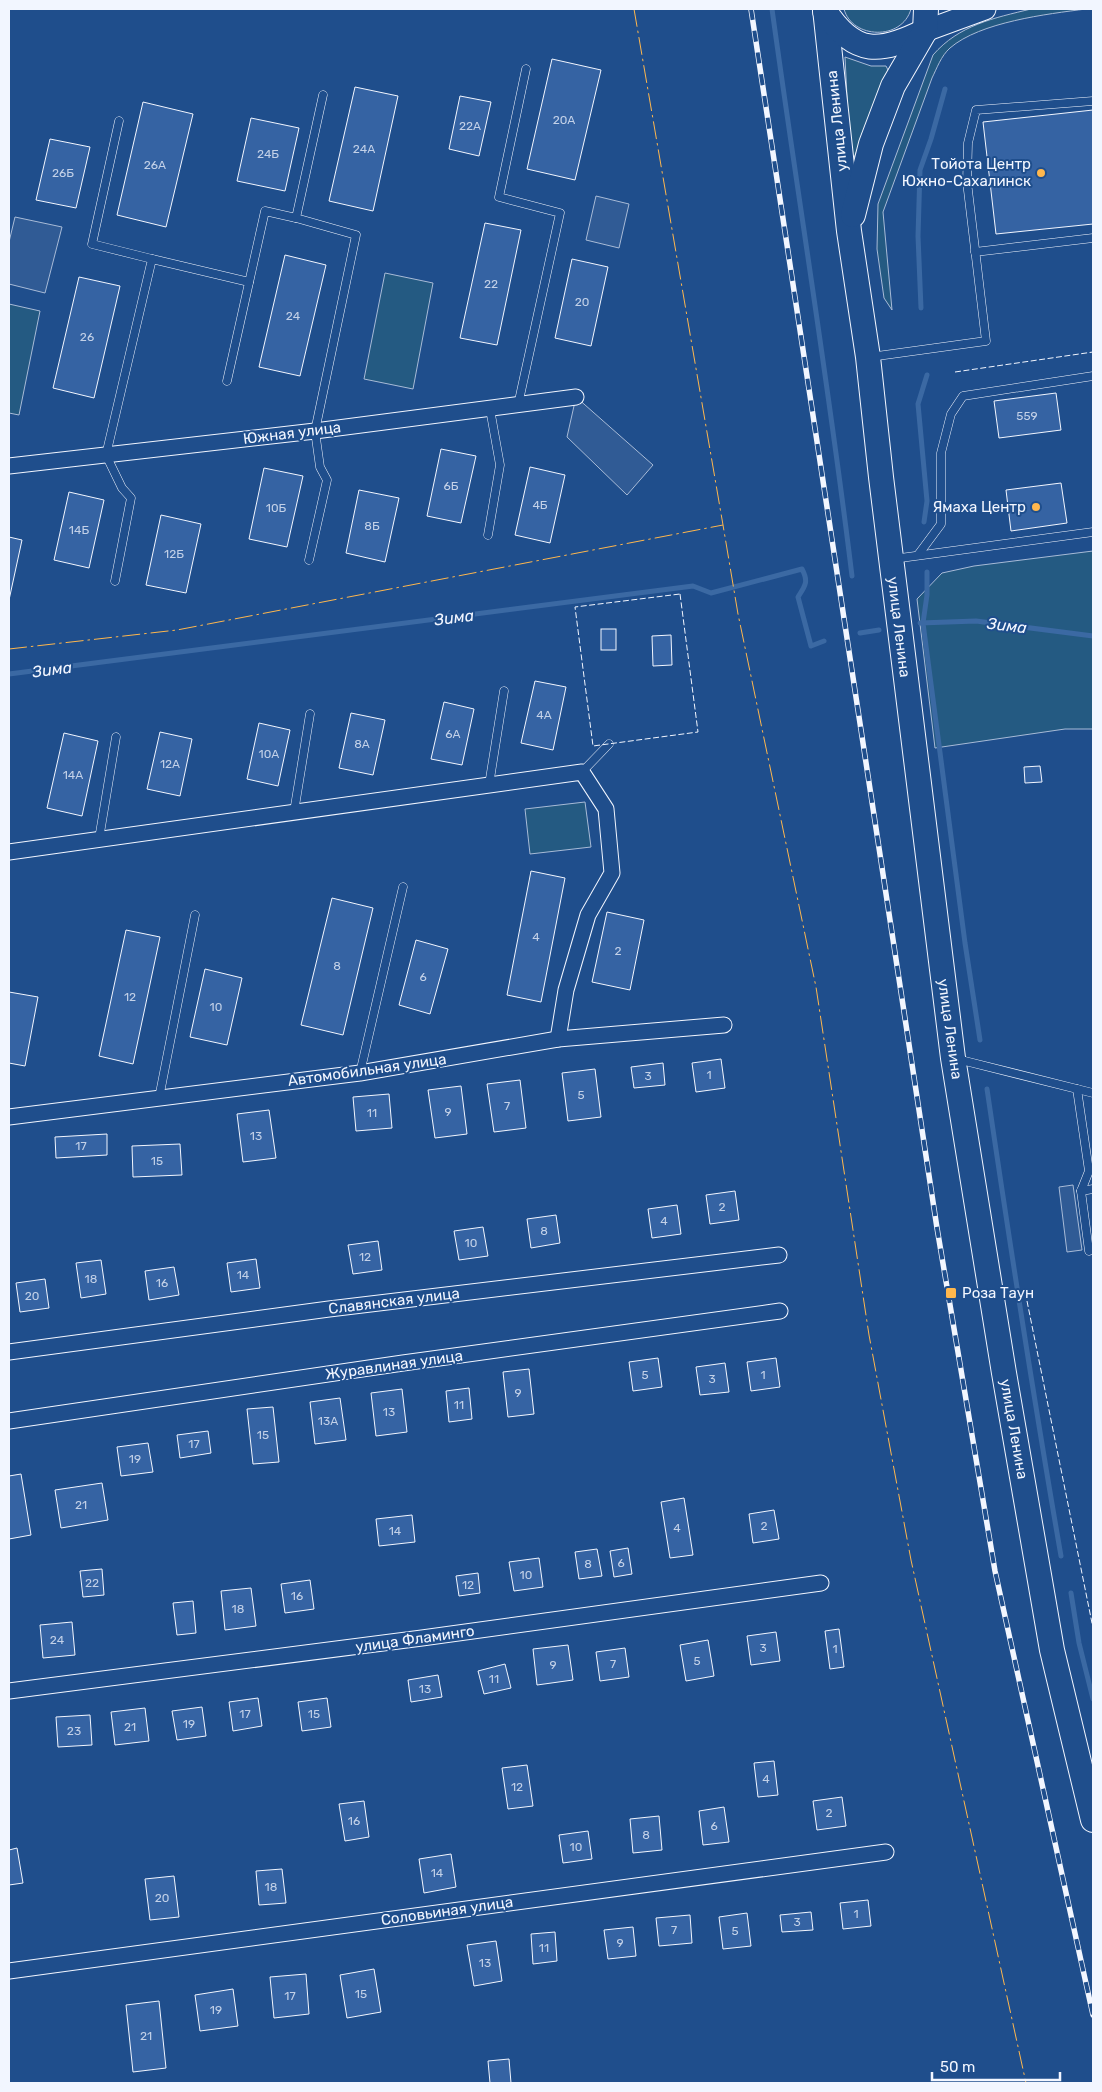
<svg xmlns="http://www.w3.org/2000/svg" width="1102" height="2092" font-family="Rubik,sans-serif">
<rect width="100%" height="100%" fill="#1f4e8c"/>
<g fill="#245a82" stroke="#a8bbd7">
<path d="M844,9H911C902,41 852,39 844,9Z"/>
<path d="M1031,9H1086C1047,14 980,22 950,48C941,56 937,68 932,78L883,212L892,310L884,298L877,249L878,204L933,55C959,25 994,18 1031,9Z"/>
<path d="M845,57L871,66H886L888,70L854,158L850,156Z"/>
<path d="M385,273L433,283L413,389L364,379Z"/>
<path d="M9,304L40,311L19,415L9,413Z"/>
<path d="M1093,551V729H1065L935,748L917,599L942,573L974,566Z"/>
<path d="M585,802L591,847L530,854L525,809Z"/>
</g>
<g fill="#305b95" stroke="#a8bbd7">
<path d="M596,196L629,204L619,248L586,240Z"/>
<path d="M15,217L62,227L45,293L9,284V242Z"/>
<path d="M576,397L653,465L627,495L567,437Z"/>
<path d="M1073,1185L1082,1250L1067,1252L1059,1187Z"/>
</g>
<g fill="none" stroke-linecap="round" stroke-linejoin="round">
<g stroke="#3b69a3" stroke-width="5">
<path d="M772,9C798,198 829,386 852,576"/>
<path d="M921,308L918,236L920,170L931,139L945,89"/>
<path d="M924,522L927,501L918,404L927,375"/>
<path d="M927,572V595L923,623L965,943L980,1040"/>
<path d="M920,623L976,621L1093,636"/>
<path d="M860,633L879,630"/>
<path d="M9,674L693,586L711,593L802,569C809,582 805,586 798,597L811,646L824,641"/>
<path d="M987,1089C1010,1245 1034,1401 1061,1556"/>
<path d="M1071,1593L1079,1643L1093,1699"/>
</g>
</g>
<g fill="#3563a3" stroke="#f2f6ff">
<path d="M552,59L601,70L575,180L527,169Z"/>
<path d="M355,87L398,96L373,211L329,201Z"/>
<path d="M460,96L491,102L479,156L449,149Z"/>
<path d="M143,102L193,114L166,227L117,215Z"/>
<path d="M1093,110V224L996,234L983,122Z"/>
<path d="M251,118L299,128L285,191L237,181Z"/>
<path d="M50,139L90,147L76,208L36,200Z"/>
<path d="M485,223L521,230L497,345L460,338Z"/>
<path d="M285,255L326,265L300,376L259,367Z"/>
<path d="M572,259L608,267L591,346L555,338Z"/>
<path d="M79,277L120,286L94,398L53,388Z"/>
<path d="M1056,393L1061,430L999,438L994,401Z"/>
<path d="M441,449L476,456L461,523L427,516Z"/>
<path d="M530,467L565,475L550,543L515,535Z"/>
<path d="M264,468L303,476L287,547L249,539Z"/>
<path d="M1061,483L1067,523L1011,531L1006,490Z"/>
<path d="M359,490L399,498L385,562L346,553Z"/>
<path d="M69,492L104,500L89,568L54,560Z"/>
<path d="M161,515L201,524L186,593L146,585Z"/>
<path d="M9,537L22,540L9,600Z"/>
<rect x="601" y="629" width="15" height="21"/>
<path d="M671,635L672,665L653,666L652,636Z"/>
<path d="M535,681L566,687L553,750L521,743Z"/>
<path d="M444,702L474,709L462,765L431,759Z"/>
<path d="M351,713L385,720L373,775L339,768Z"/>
<path d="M259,723L290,730L278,786L247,779Z"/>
<path d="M160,732L192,739L180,796L147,789Z"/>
<path d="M64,733L98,741L82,816L47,808Z"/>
<path d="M1040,766L1042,782L1025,783L1024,767Z"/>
<path d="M531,871L565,878L541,1002L507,995Z"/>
<path d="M332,898L373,908L343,1035L301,1025Z"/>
<path d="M607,912L644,920L630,990L592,982Z"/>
<path d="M126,930L160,937L133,1064L99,1056Z"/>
<path d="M416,940L448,949L430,1014L399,1005Z"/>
<path d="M205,969L242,978L227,1045L190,1037Z"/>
<path d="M9,992L38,997L25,1066L9,1063Z"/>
<path d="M721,1059L725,1088L696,1092L692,1063Z"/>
<path d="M663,1063L665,1085L634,1088L631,1067Z"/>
<path d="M595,1069L601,1117L568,1121L562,1073Z"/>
<path d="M520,1080L526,1128L494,1132L487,1084Z"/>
<path d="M461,1086L467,1134L435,1138L428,1090Z"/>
<path d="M389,1094L392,1128L356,1131L353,1097Z"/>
<path d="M269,1110L276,1158L243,1162L237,1114Z"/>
<path d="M107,1134V1155L56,1158L55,1137Z"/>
<path d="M180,1144L182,1175L133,1177L132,1146Z"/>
<path d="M735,1191L739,1220L710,1224L706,1195Z"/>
<path d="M677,1205L681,1234L652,1238L648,1209Z"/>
<path d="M556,1215L560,1243L531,1248L527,1219Z"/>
<path d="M483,1227L488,1256L459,1260L454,1231Z"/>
<path d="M378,1241L382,1270L353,1274L348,1245Z"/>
<path d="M256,1259L260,1288L231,1292L227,1263Z"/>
<path d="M101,1260L106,1294L81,1298L76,1263Z"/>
<path d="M174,1267L179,1295L149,1300L145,1271Z"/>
<path d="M45,1279L49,1308L20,1312L16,1283Z"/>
<path d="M658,1358L662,1387L633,1391L629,1362Z"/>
<path d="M776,1358L780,1387L751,1391L747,1362Z"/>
<path d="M725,1363L729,1392L700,1395L696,1367Z"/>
<path d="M529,1369L534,1414L508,1417L503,1372Z"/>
<path d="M469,1388L472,1419L449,1422L446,1391Z"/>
<path d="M402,1389L407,1432L376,1436L371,1393Z"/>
<path d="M340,1398L346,1440L315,1444L310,1402Z"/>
<path d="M273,1407L279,1462L253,1464L247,1409Z"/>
<path d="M208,1431L211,1453L180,1458L177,1435Z"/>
<path d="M148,1443L153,1472L121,1476L117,1447Z"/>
<path d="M21,1474L31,1535L9,1539V1476Z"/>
<path d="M102,1483L108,1520L61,1528L55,1490Z"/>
<path d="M684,1498L693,1555L670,1558L661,1502Z"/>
<path d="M774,1510L779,1539L753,1543L749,1514Z"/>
<path d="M412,1515L415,1542L379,1546L376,1519Z"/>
<path d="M628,1548L632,1574L614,1577L610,1551Z"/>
<path d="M597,1549L602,1576L579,1579L575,1552Z"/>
<path d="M539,1558L543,1587L514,1591L509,1562Z"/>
<path d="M102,1569L104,1595L83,1597L80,1571Z"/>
<path d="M478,1573L480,1593L459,1596L456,1576Z"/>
<path d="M310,1580L314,1609L285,1613L281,1584Z"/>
<path d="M251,1588L256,1626L225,1630L221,1591Z"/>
<path d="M193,1601L196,1633L177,1635L173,1603Z"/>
<path d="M72,1622L75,1655L43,1658L40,1625Z"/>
<path d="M839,1629L844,1667L830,1669L825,1631Z"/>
<path d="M776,1632L780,1661L751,1665L747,1636Z"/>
<path d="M708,1640L714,1676L686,1681L680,1645Z"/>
<path d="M568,1645L573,1680L537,1685L533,1649Z"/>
<path d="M625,1648L629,1677L600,1681L596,1652Z"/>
<path d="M505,1664L511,1688L484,1694L478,1671Z"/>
<path d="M438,1675L442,1697L411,1702L408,1680Z"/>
<path d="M258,1698L262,1726L233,1731L229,1702Z"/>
<path d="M327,1698L331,1727L302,1731L298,1702Z"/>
<path d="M202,1707L206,1736L177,1740L172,1711Z"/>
<path d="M145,1708L149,1741L115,1745L111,1712Z"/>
<path d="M90,1715L92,1745L58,1747L56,1717Z"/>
<path d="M774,1761L778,1795L758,1797L754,1763Z"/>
<path d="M527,1765L533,1806L508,1809L502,1768Z"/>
<path d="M842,1797L846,1826L817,1830L813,1801Z"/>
<path d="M364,1801L369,1837L345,1841L339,1804Z"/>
<path d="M724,1807L729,1842L703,1845L699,1811Z"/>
<path d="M659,1816L662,1850L633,1853L630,1819Z"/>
<path d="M588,1831L592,1859L563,1863L559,1835Z"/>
<path d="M17,1848L23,1883L9,1885V1850Z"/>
<path d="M451,1854L456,1887L424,1893L419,1859Z"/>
<path d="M282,1869L286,1903L259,1905L256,1871Z"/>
<path d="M174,1876L179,1917L150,1920L145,1879Z"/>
<path d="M868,1900L871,1926L843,1929L840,1903Z"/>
<path d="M811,1912L813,1930L782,1932L780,1915Z"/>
<path d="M747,1913L751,1946L723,1949L719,1917Z"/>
<path d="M690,1915L692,1943L659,1946L656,1918Z"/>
<path d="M633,1927L636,1956L608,1959L604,1930Z"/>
<path d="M555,1932L557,1961L533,1964L531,1934Z"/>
<path d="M496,1941L502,1981L474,1986L467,1945Z"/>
<path d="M374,1969L381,2012L347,2018L340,1975Z"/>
<path d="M306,1974L309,2014L274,2018L270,1977Z"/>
<path d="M233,1989L238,2026L200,2031L195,1995Z"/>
<path d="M159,2001L166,2068L133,2072L126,2005Z"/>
<path d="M509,2059L511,2083H490L488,2061Z"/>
</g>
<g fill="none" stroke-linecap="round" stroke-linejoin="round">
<g stroke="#f2f6ff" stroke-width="9">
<g id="service">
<path d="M975,252L1093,238"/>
<path d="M152,259L249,282"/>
<path d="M870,357L986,341L967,182L968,143L976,110L1093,101"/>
<path d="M227,381L265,211L296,218"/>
<path d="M518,405L560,213L499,197L526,69"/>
<path d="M488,535L500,465L490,409"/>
<path d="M918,555L941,524V453L951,414L963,396L1093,376"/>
<path d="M893,559L1093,532"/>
<path d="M309,560L327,480L320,467L315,431L356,235L296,218L323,95"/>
<path d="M115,581L131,498L122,488L106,455L152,259L92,244L119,121"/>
<path d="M582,772L609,744"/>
<path d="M489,785L504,691"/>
<path d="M294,812L310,714"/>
<path d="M99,839L116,737"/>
<path d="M957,1059L1093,1093"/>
<path d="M360,1073L403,887"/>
<path d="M1077,1089L1089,1171L1081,1191L1089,1251"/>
<path d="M159,1098L195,915"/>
<path d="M1081,1191L1093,1189"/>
</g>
</g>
<g stroke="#f2f6ff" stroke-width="17">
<g id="minor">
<path d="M9,466L315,431L576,397"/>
<path d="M9,852L582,772L606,809L612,873L588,915L566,990L558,1039"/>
<path d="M9,1117L360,1073L558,1039L724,1025"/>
<path d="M9,1352L329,1309L779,1255"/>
<path d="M9,1421L403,1363L780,1311"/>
<path d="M9,1691L422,1638L821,1583"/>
<path d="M9,1971L886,1852"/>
</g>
</g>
<g stroke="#f2f6ff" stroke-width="23">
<path id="secondary" d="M925,31L985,9"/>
</g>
<g stroke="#f2f6ff" stroke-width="26">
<g id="primary">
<path d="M825,9L849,231L868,357L881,477L953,1058L1004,1373L1052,1650L1093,1820"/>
<path d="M825,11C855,57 881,53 925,31"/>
<path d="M853,215L871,144L893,86L925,31L926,9"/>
</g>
</g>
<use href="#service" stroke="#1f4e8c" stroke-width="8"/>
<use href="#minor" stroke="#1f4e8c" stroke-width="15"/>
<use href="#secondary" stroke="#1f4e8c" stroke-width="21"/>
<use href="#primary" stroke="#1f4e8c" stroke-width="24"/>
<g stroke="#f2f6ff" stroke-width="5.5">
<path id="rail" d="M751,9L937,1228L995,1571L1093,2015"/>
</g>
<use href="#rail" stroke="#1f4e8c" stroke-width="4" stroke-dasharray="11" stroke-linecap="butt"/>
<g stroke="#f2f6ff" stroke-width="1" stroke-dasharray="6 2.5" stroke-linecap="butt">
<path d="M955,372L1093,352"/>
<path d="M680,594L698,732L593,746L575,607Z"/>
<path d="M1027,1301L1093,1628"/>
</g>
<g stroke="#ffb74d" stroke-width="1" stroke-dasharray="18 4 2.5 4" stroke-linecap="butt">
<path d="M634,9L723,525"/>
<path d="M9,649L177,630L723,525L738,614L816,987L869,1335L911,1560L1026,2083"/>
</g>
</g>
<g fill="#ffb74d" stroke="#1f4e8c" stroke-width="2">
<circle cx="1041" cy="173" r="5"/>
<circle cx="1036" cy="507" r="5"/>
<rect x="945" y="1287" width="12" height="12" rx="2.5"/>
</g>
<g text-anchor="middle" stroke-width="4" stroke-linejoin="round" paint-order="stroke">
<g font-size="12" fill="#c3d1e8">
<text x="564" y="124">20А</text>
<text x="470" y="130">22А</text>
<text x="364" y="153">24А</text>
<text x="268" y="158">24Б</text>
<text x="155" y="169">26А</text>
<text x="63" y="177">26Б</text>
<text x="491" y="288">22</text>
<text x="582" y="306">20</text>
<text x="293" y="320">24</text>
<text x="87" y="341">26</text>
<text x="1027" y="420">559</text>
<text x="451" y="490">6Б</text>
<text x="540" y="509">4Б</text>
<text x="276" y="512">10Б</text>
<text x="372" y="530">8Б</text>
<text x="79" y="534">14Б</text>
<text x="174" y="558">12Б</text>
<text x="544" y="719">4А</text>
<text x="453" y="738">6А</text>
<text x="362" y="748">8А</text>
<text x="269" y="758">10А</text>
<text x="170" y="768">12А</text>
<text x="73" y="779">14А</text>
<text x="536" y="941">4</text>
<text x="618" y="955">2</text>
<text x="337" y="970">8</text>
<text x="423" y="981">6</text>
<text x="130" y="1001">12</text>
<text x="216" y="1011">10</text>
<text x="709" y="1079">1</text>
<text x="648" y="1080">3</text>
<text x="581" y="1099">5</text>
<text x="507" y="1110">7</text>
<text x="448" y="1116">9</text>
<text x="372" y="1117">11</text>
<text x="256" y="1140">13</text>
<text x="81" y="1150">17</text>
<text x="157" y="1165">15</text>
<text x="722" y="1211">2</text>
<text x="664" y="1225">4</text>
<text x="544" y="1235">8</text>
<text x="471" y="1247">10</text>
<text x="365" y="1261">12</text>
<text x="243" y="1279">14</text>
<text x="91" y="1283">18</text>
<text x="162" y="1287">16</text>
<text x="32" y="1300">20</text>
<text x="645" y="1379">5</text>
<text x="763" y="1379">1</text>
<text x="712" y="1383">3</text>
<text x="518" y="1397">9</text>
<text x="459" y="1409">11</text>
<text x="389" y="1416">13</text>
<text x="328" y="1425">13А</text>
<text x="263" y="1439">15</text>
<text x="194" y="1448">17</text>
<text x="135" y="1463">19</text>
<text x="81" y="1509">21</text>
<text x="764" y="1530">2</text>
<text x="677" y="1532">4</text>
<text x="395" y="1535">14</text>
<text x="621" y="1567">6</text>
<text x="588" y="1568">8</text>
<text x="526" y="1579">10</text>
<text x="92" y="1587">22</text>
<text x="468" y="1589">12</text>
<text x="297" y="1600">16</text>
<text x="238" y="1613">18</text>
<text x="57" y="1644">24</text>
<text x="763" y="1652">3</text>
<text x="835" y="1653">1</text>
<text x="697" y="1665">5</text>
<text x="613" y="1668">7</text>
<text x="553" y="1669">9</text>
<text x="494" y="1683">11</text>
<text x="425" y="1693">13</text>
<text x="245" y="1718">17</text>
<text x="314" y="1718">15</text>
<text x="189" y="1728">19</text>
<text x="130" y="1731">21</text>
<text x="74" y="1735">23</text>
<text x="766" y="1783">4</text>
<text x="517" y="1791">12</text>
<text x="829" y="1817">2</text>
<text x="354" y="1825">16</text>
<text x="714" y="1830">6</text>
<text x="646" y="1839">8</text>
<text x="576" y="1851">10</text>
<text x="437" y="1877">14</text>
<text x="271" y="1891">18</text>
<text x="162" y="1902">20</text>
<text x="856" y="1918">1</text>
<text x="797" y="1926">3</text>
<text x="674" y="1934">7</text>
<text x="735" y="1935">5</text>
<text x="620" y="1947">9</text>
<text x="544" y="1952">11</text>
<text x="485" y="1967">13</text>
<text x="361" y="1998">15</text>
<text x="290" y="2000">17</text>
<text x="216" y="2014">19</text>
<text x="146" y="2040">21</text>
</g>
<g font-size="15" fill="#f2f6ff" stroke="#1f4e8c">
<text transform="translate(837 121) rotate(-96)" y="5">улица Ленина</text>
<text transform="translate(292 433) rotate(-7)" y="5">Южная улица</text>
<text transform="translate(899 627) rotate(83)" y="5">улица Ленина</text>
<text transform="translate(950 1029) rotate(82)" y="5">улица Ленина</text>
<text transform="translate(367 1070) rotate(-8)" y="5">Автомобильная улица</text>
<text transform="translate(394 1301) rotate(-7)" y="5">Славянская улица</text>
<text transform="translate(394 1365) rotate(-8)" y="5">Журавлиная улица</text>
<text transform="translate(1014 1429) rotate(80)" y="5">улица Ленина</text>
<text transform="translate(415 1639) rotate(-8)" y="5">улица Фламинго</text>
<text transform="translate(447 1911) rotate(-8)" y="5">Соловьиная улица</text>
</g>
<g font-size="15" fill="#f2f6ff" stroke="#1f4e8c" text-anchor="end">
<text x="1031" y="169">Тойота Центр<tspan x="1031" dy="17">Южно-Сахалинск</tspan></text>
<text x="1026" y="512">Ямаха Центр</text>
<text x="962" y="1298" text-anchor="start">Роза Таун</text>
</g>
<g font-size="16" font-style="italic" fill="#f2f6ff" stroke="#1f4e8c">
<text transform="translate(454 617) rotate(-7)" y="6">Зима</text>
<text transform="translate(1007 625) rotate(7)" y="6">Зима</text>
<text transform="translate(52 669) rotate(-7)" y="6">Зима</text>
</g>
</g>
<rect width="1102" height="2092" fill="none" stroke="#f2f6ff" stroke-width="20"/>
<path d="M932 2072v8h128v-8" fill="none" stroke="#f2f6ff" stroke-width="2.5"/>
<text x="940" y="2072" font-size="15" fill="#f2f6ff" stroke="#1f4e8c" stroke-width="4" paint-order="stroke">50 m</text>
</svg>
